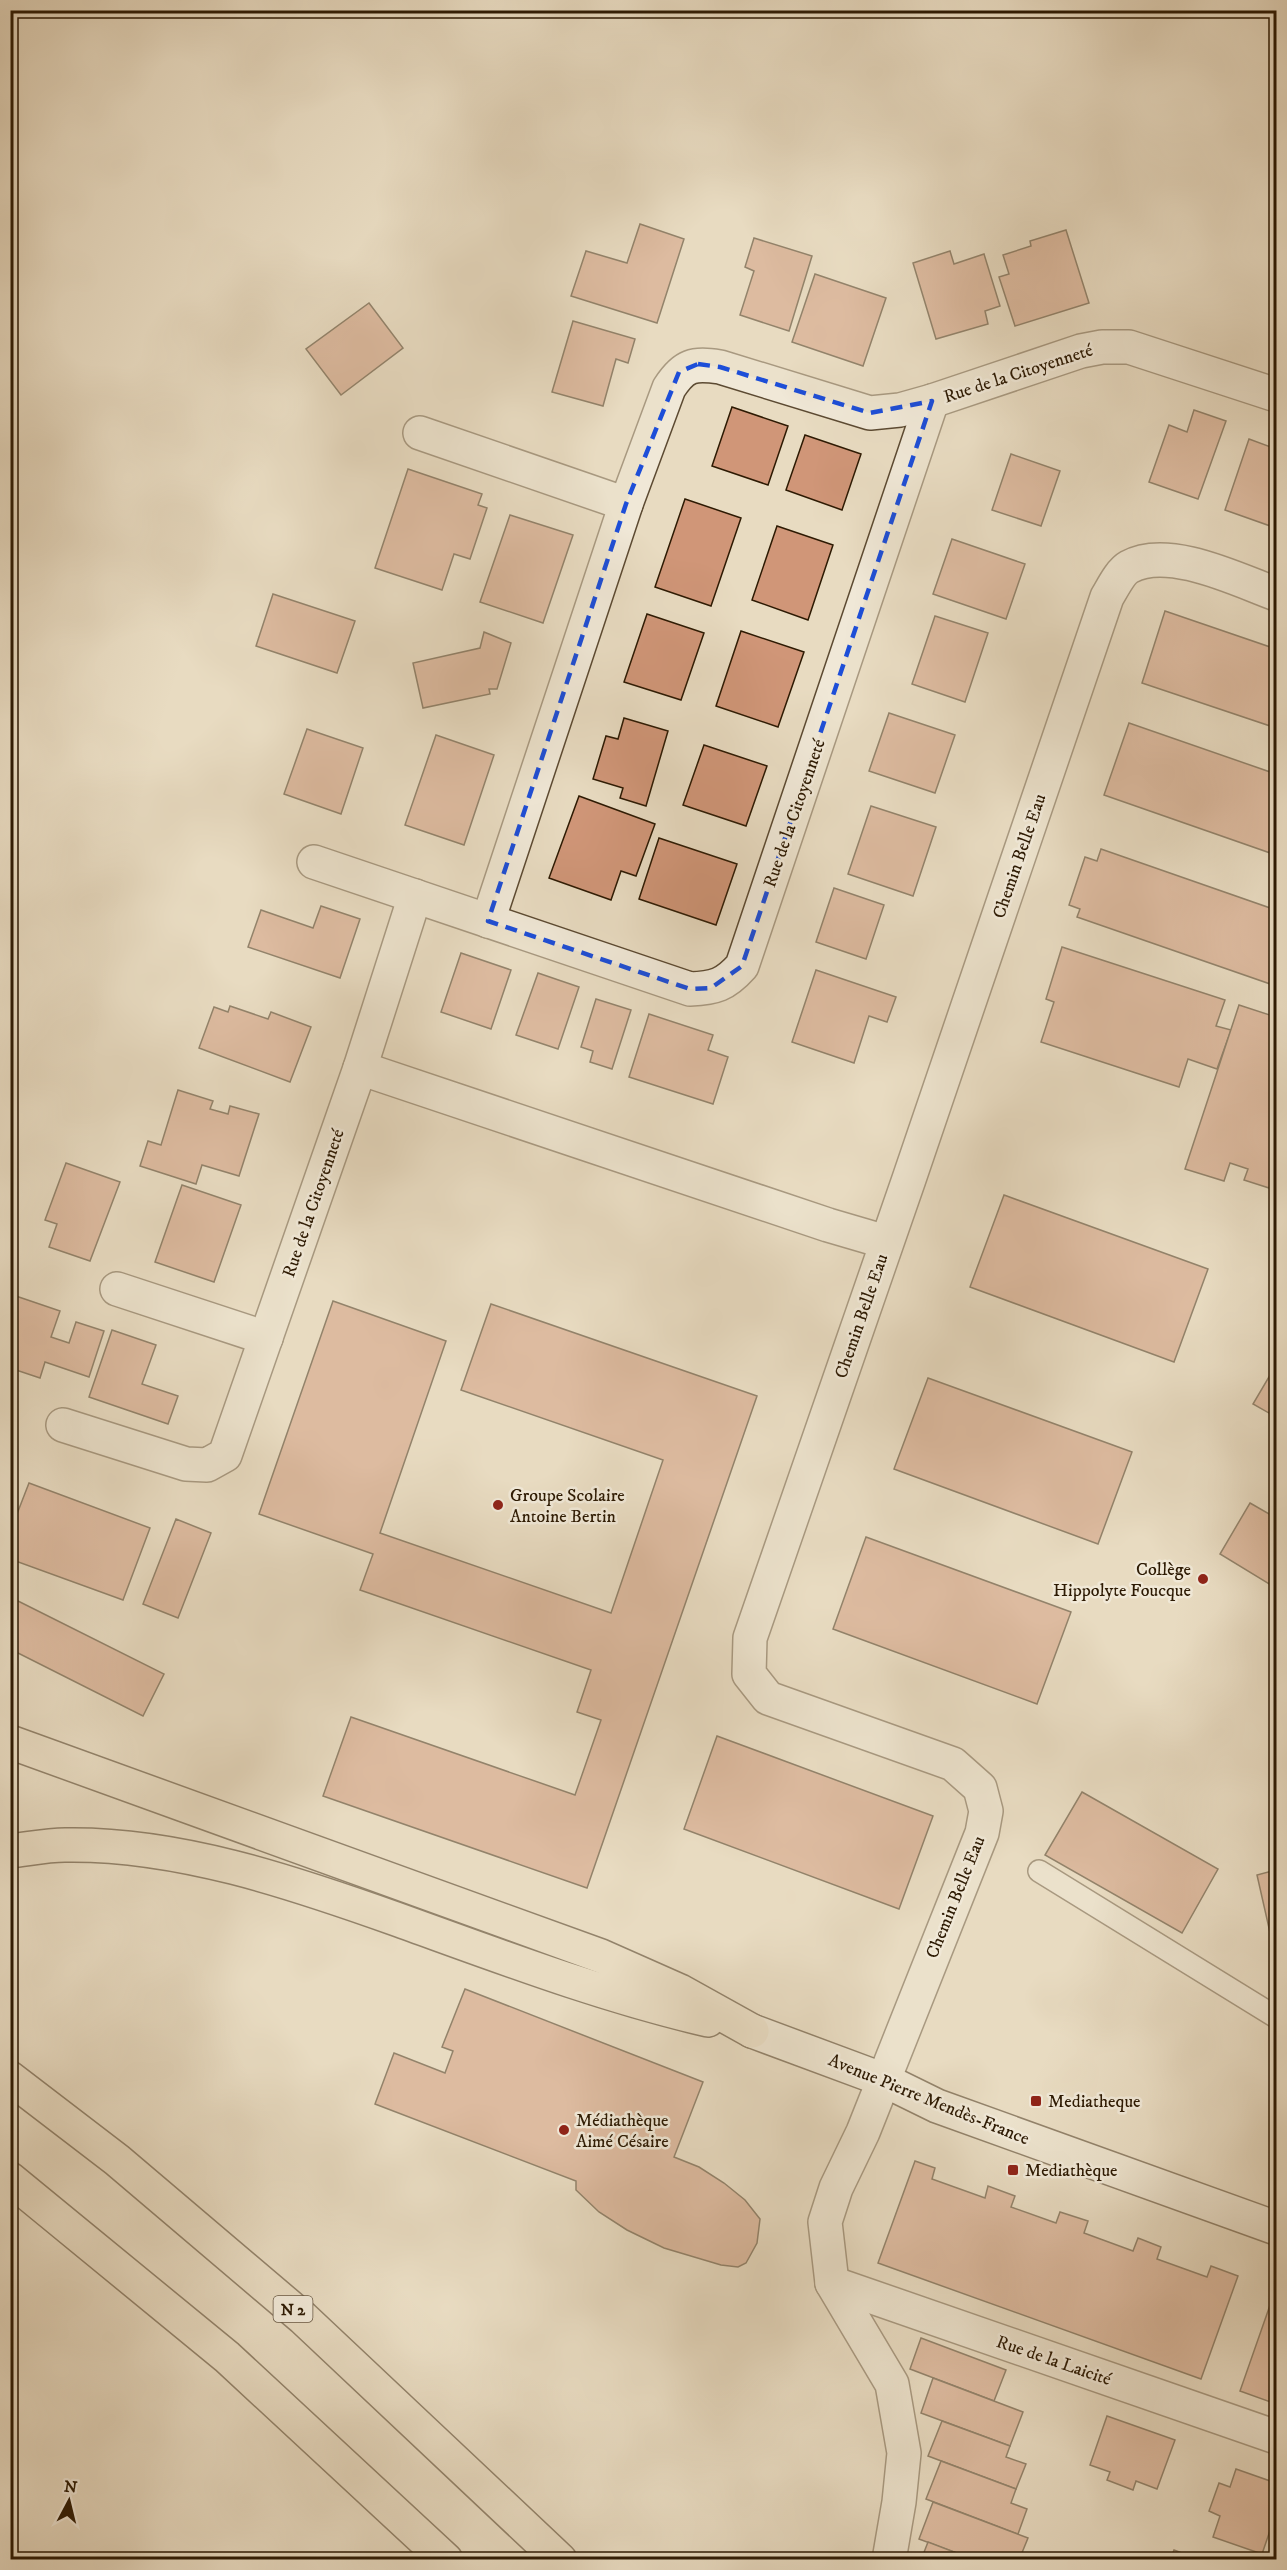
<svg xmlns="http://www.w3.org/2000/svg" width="1287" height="2570" font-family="'IM FELL DW Pica',serif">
<rect width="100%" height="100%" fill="#e8dbc1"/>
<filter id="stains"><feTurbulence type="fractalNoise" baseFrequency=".00333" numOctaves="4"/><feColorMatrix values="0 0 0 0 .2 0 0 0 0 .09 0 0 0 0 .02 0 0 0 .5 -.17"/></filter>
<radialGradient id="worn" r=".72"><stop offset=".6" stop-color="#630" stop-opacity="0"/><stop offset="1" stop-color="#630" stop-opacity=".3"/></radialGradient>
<g fill="#d09678" stroke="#2d1a03" stroke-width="1.5">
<path d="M640,224L684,239L657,323L571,296L586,251L627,263Z"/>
<path d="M1066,230L1089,303L1015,326L999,277L1009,274L1003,255L1031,246L1030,241Z"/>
<path d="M754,238L812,256L789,331L740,315L754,271L745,267Z"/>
<path d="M950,251L954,264L984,254L1000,306L985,311L988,324L936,339L913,263Z"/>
<path d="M815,274L886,298L863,366L792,342Z"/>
<path d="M369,303L403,348L341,395L306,349Z"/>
<path d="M573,321L635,339L628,363L616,359L603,406L552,392Z"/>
<path d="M732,407L788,426L768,485L712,466Z"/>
<path d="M1194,410L1226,421L1198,499L1149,482L1169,425L1187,432Z"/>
<path d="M805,435L861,454L842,510L786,490Z"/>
<path d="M1249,439L1276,449V528L1225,510Z"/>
<path d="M1011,454L1060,471L1041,526L992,510Z"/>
<path d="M408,469L482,494L478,505L487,508L470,559L454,554L442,590L375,568Z"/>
<path d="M685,499L741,518L711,606L655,587Z"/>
<path d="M510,515L573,535L543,623L480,602Z"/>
<path d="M777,526L833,545L808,620L752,600Z"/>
<path d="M952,539L1025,564L1006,619L933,594Z"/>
<path d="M273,594L355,621L337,673L256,646Z"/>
<path d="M1165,611L1276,649V728L1142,683Z"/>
<path d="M647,614L704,633L681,700L624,682Z"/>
<path d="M935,616L988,633L965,702L912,684Z"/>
<path d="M741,631L804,652L778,727L716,706Z"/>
<path d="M484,632L511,643L497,689H489L490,694L423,708L413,663L480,648Z"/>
<path d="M889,713L955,735L935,793L869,771Z"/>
<path d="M624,718L668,731L646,806L620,798L623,788L593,779L606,736L618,739Z"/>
<path d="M1129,723L1276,774V855L1104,795Z"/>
<path d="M307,729L363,748L341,814L284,794Z"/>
<path d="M436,735L494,755L464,845L405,825Z"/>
<path d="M704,745L767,766L746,826L683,805Z"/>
<path d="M579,796L655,824L636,876L621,871L611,900L549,878Z"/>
<path d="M871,806L936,827L913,896L848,874Z"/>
<path d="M659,838L737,864L716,925L639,899Z"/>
<path d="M1101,849L1276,910V986L1077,917L1080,909L1069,905L1085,857L1097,861Z"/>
<path d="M834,888L884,905L866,959L816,942Z"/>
<path d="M321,906L360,919L340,978L248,947L261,910L313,928Z"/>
<path d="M1062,947L1225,1000L1216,1026L1231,1030L1217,1069L1188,1059L1179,1087L1041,1042L1054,1002L1046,999Z"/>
<path d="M461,953L511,970L491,1029L441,1012Z"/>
<path d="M816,970L896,997L887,1022L869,1016L854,1063L792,1042Z"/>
<path d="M538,973L579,987L558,1049L516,1035Z"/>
<path d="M596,999L631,1010L612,1069L590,1062L593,1051L581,1047Z"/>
<path d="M1239,1005L1276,1017V1165L1269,1188L1244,1180L1248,1169L1230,1163L1224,1181L1185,1169Z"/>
<path d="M230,1006L268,1019L271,1012L311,1027L290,1082L199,1048L214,1007L228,1012Z"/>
<path d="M649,1014L713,1035L708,1050L728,1057L713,1104L629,1077Z"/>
<path d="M178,1090L213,1101L210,1109L228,1114L230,1106L259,1114L239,1176L202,1165L196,1184L140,1166L148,1141L161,1145Z"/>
<path d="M66,1163L120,1182L90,1261L49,1247L57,1224L45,1220Z"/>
<path d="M182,1185L241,1205L214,1282L155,1262Z"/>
<path d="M1004,1195L1208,1269L1174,1362L970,1287Z"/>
<path d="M10,1294L60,1311L51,1337L69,1343L76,1322L104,1331L89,1377L45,1362L40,1378L10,1368Z"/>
<path d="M333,1301L446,1341L380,1533L611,1613L663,1460L461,1390L491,1304L757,1396L587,1888L323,1796L351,1717L575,1795L601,1720L577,1712L591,1670L360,1590L373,1554L259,1514Z"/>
<path d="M112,1330L156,1345L142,1384L178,1396L168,1424L89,1397Z"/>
<path d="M1276,1365V1417L1253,1404Z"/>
<path d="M928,1378L1132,1452L1098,1544L894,1469Z"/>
<path d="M29,1483L150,1528L123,1600L10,1559V1532Z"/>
<path d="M1250,1503L1276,1518V1588L1220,1554Z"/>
<path d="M176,1519L211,1533L178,1618L143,1604Z"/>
<path d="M866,1537L1071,1612L1037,1704L833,1629Z"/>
<path d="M10,1597L164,1674L143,1716L10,1649Z"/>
<path d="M717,1736L933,1816L899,1909L684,1829Z"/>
<path d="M1082,1792L1218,1869L1182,1933L1045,1855Z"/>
<path d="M1276,1870V1959L1257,1875Z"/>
<path d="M465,1989L703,2082L674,2157L699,2167L724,2183L745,2200L760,2219L757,2243L746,2263L738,2267L721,2265L664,2248L627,2230L599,2212L576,2190V2181L375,2104L394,2053L445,2073L453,2051L442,2047Z"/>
<path d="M915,2161L935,2168L932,2179L985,2198L988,2186L1015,2196L1011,2207L1056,2223L1060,2212L1088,2221L1084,2233L1133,2251L1138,2238L1161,2247L1157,2259L1207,2277L1211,2266L1238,2276L1201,2379L878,2263Z"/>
<path d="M1276,2288V2404L1240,2391Z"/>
<path d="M921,2338L1006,2370L994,2401L910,2369Z"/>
<path d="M933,2378L1023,2412L1010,2446L921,2413Z"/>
<path d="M1107,2416L1175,2440L1157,2489L1136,2481L1133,2490L1107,2480L1110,2472L1090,2465Z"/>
<path d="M942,2421L1010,2446L1006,2457L1026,2464L1016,2489L928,2456Z"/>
<path d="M941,2461L1016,2489L1011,2503L1027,2509L1018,2534L926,2499Z"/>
<path d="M1236,2469L1276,2483V2513L1262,2554L1213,2537L1220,2516L1209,2511L1219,2483L1230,2487Z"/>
<path d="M933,2502L1028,2538L1019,2560H975L919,2539Z"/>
<path d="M928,2542L975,2560H921Z"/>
<path d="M1174,2550L1200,2560H1170Z"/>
</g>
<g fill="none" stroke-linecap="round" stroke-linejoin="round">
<g stroke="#5c4a32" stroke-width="24">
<path id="lane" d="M1039,1871L1276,2017"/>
</g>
<g stroke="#5c4a32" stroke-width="36">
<g id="street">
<path d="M420,433L626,504"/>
<path d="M314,862L690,989C715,988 725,985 742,966L932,401"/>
<path d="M488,921L626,504L669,388C684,365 693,363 720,367L870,413L900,410L932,401L1081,351L1102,347H1129L1276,395"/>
<path d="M360,1068L828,1225L886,1242"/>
<path d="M117,1289L266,1338"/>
<path d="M63,1425L186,1464L207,1465L225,1455L360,1068L415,896"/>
<path d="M832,2283L1276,2437"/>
<path d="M889,2560L899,2502L904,2453L892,2384L832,2283L825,2222L836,2188L863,2132L982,1833L986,1811L980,1788L953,1764L768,1698L749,1674L750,1638L909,1179L1107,597C1112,589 1120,572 1129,567C1168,545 1238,580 1276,594"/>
</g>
</g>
<g stroke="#2d1a03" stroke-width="36">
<path id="secondary" d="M752,2031L884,2080L937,2106L1276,2228"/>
</g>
<g stroke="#2d1a03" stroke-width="36">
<g id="highway">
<path d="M10,1742L601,1956L680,1991L752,2031"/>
<path d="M10,1851C28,1849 47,1845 65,1845C177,1843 292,1882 396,1919C499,1956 601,1995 708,2020"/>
<path d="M10,2078L117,2160L303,2318L560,2560"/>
<path d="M10,2179L227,2357L446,2560"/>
</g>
</g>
<use href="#lane" stroke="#f0e8d7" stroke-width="21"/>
<use href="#street" stroke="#f0e8d7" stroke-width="33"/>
<use href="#secondary" stroke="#f0e8d7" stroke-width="33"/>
<use href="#highway" stroke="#e8dbc1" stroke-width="33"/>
</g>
<path d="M0 0H1287V2570H0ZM698,364L720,367L870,413L932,401L742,966L711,988L690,989L488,921L626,504L679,372Z" fill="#e8dbc1" fill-opacity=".55" fill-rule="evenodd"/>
<path fill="none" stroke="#1d4ed8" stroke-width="4.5" stroke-dasharray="12 8" stroke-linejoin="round" d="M698,364L720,367L870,413L932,401L742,966L711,988L690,989L488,921L626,504L679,372Z"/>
<g fill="#8f2418" stroke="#f0e8d7" stroke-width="2">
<circle cx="498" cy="1505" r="6"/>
<circle cx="1203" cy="1579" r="6"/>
<rect x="1030" y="2095" width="12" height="12" rx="3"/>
<circle cx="564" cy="2130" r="6"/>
<rect x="1007" y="2164" width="12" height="12" rx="3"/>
</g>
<g text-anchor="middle" stroke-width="5" stroke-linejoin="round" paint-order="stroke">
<rect fill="#f0e8d7" stroke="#685843" stroke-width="1.5" x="273.5" y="2296" width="39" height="26" rx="4.5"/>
<g font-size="16" font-weight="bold" fill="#2d1a03">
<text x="293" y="2315">N 2</text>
</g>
<g font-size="18" fill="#2d1a03" stroke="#f0e8d7">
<text transform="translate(1018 373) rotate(-18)" y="6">Rue de la Citoyenneté</text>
<text transform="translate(794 813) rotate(-71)" y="6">Rue de la Citoyenneté</text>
<text transform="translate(1019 856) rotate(-71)" y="6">Chemin Belle Eau</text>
<text transform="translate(313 1203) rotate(-71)" y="6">Rue de la Citoyenneté</text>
<text transform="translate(861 1316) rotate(-71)" y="6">Chemin Belle Eau</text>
<text transform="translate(955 1897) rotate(-68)" y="6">Chemin Belle Eau</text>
<text transform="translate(929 2099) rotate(22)" y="6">Avenue Pierre Mendès-France</text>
<text transform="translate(1054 2360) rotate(19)" y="6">Rue de la Laicité</text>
</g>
<g font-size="18" fill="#2d1a03" stroke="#f0e8d7" text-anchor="start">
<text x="510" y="1501">Groupe Scolaire<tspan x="510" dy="21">Antoine Bertin</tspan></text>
<text x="1191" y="1575" text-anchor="end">Collège<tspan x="1191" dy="21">Hippolyte Foucque</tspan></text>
<text x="1048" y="2107">Mediatheque</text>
<text x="576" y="2126">Médiathèque<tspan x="576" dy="21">Aimé Césaire</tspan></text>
<text x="1025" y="2176">Mediathèque</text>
</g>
</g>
<rect width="1287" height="2570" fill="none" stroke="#e8dbc1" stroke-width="36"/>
<rect x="12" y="12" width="1263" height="2546" fill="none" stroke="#2d1a03" stroke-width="3"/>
<rect x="18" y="18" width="1251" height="2534" fill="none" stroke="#2d1a03" stroke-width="1.5"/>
<g transform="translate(69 2501) rotate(7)" stroke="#f0e8d7" stroke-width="4.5" paint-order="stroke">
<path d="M0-4.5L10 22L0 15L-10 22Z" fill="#2d1a03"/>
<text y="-9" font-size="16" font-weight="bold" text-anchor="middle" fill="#2d1a03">N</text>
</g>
<rect width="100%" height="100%" filter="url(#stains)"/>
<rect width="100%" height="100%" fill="url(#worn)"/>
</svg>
